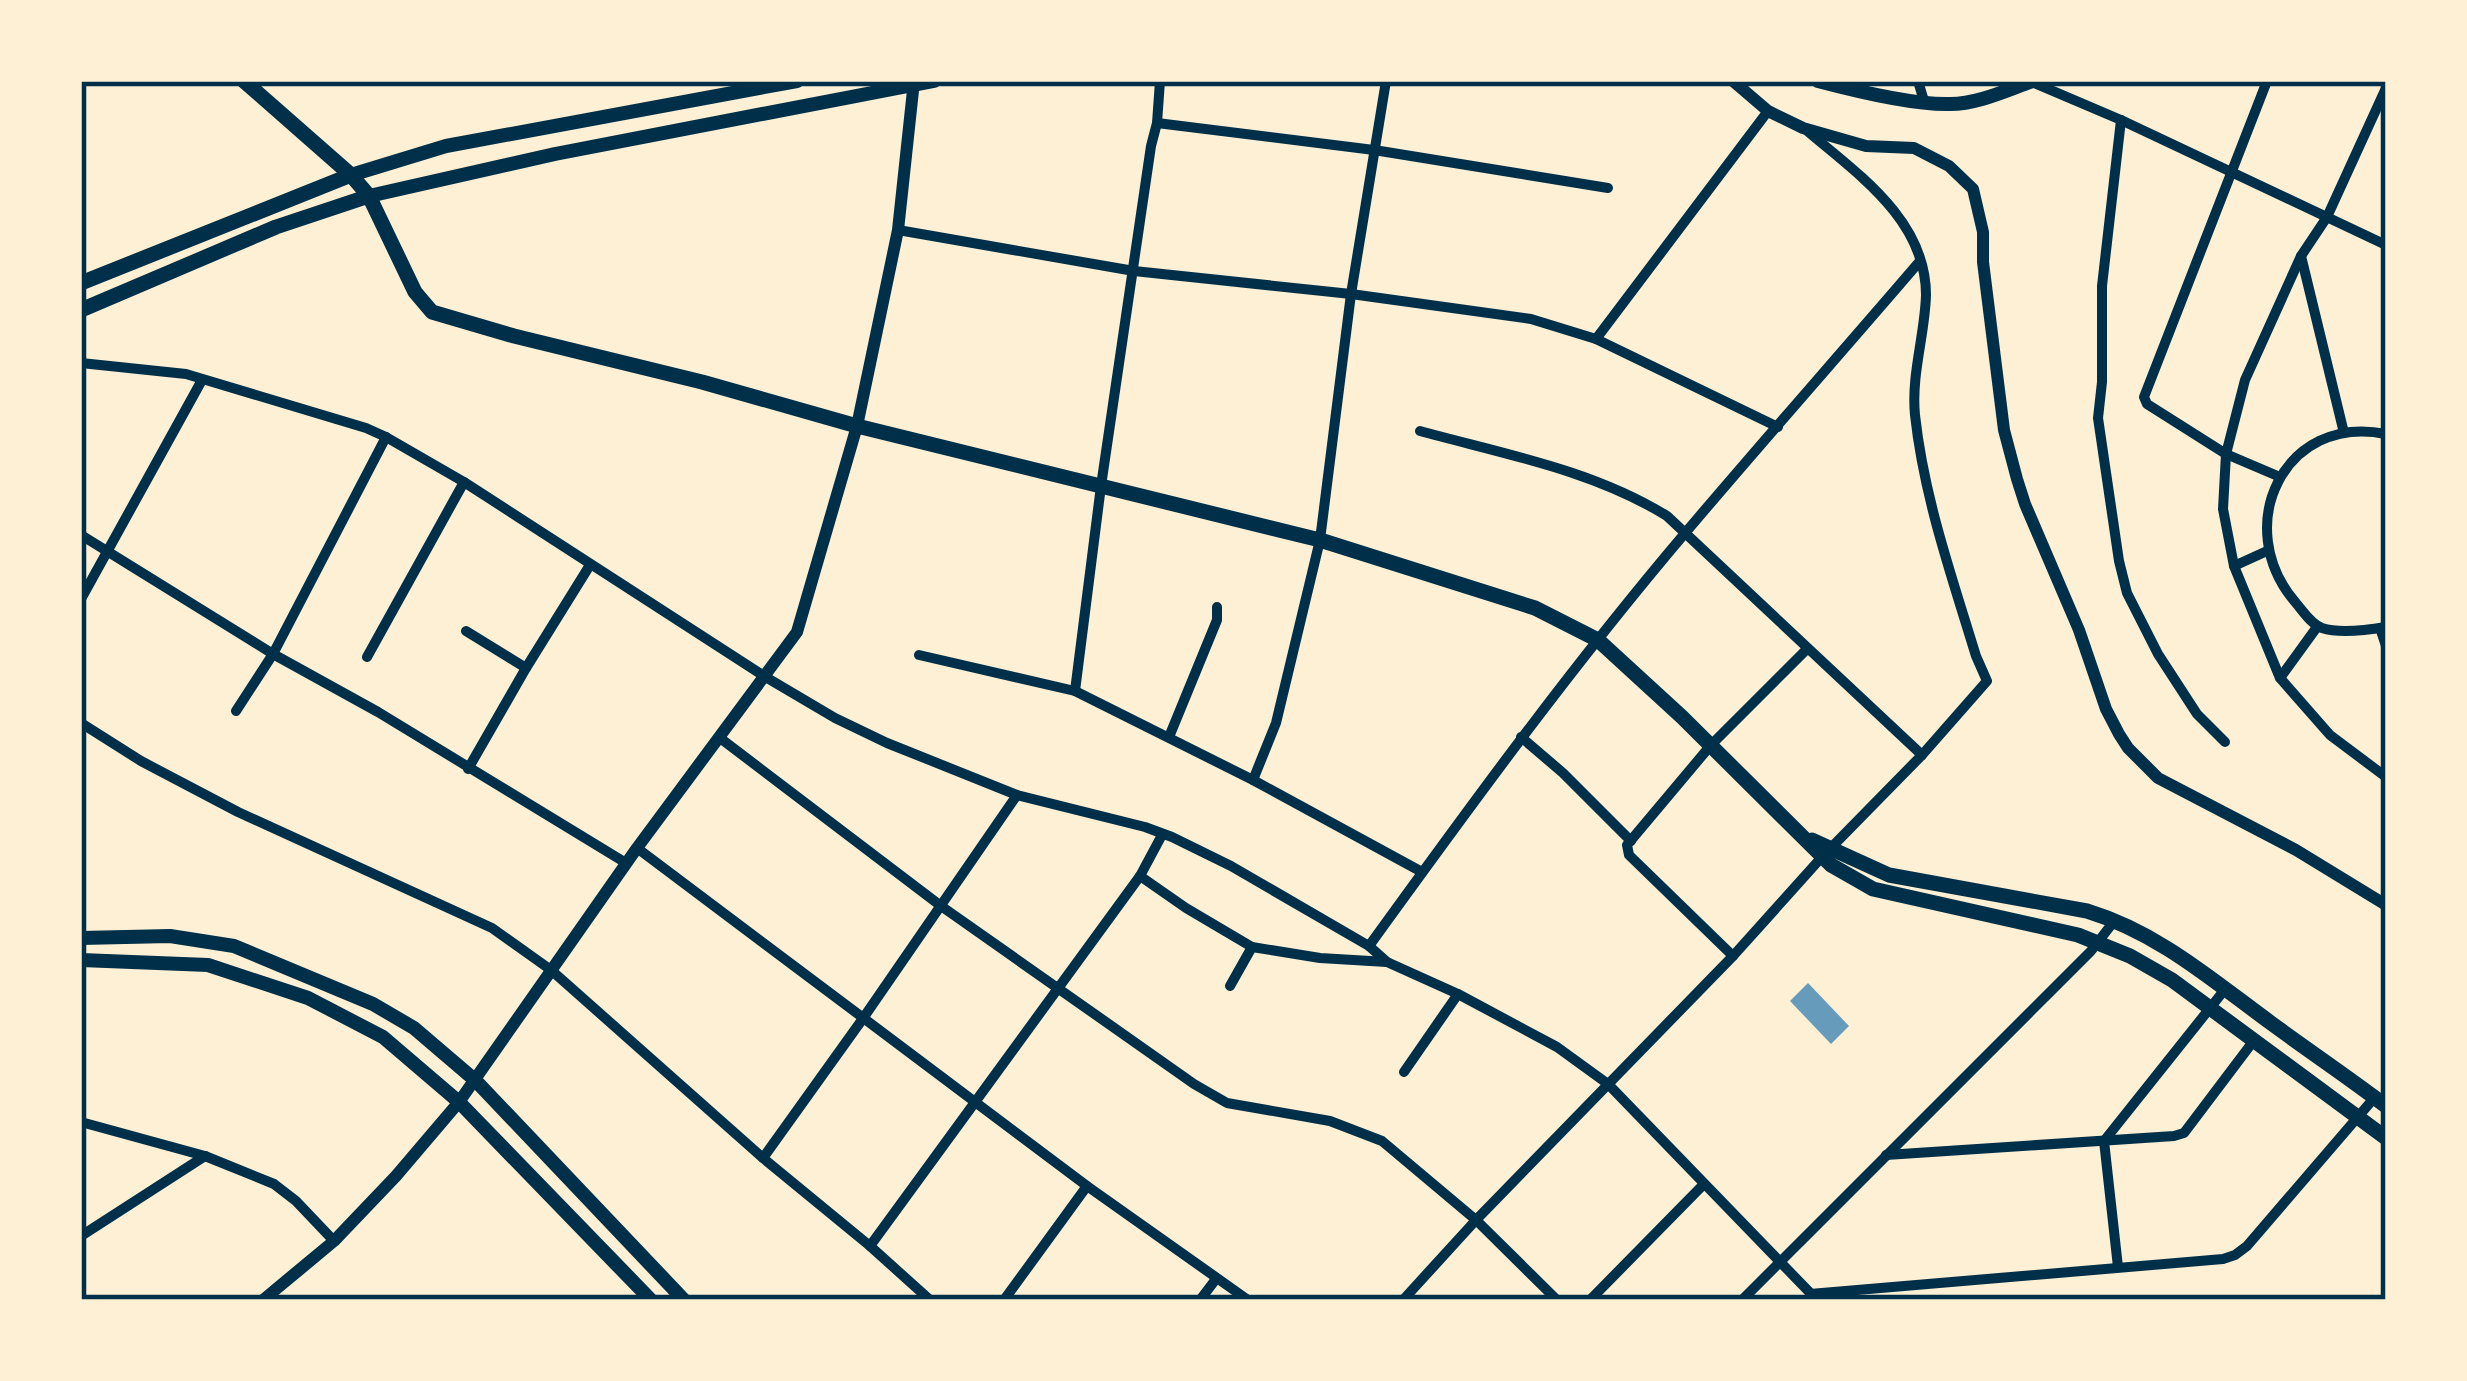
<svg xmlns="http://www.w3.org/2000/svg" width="2467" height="1381" font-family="Rubik,sans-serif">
<rect width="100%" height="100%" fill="#fdf0d5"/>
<path fill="#669bbc" d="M1808,983L1849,1026L1831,1044L1790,1001Z"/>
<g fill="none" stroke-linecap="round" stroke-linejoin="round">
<g stroke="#003049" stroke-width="10">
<path d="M1918,81L1924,101"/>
<path d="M2267,81L2144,397L2147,404L2226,454L2280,477"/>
<path d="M2032,82L2121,120L2386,245"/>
<path d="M2386,88L2327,217L2301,256L2245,380L2226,454L2223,509L2234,566L2280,678L2330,735L2386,777"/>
<path d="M2121,120L2102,286V382L2098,418L2119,561L2127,593L2158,654L2197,714L2225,742"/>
<path d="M1157,123L1374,150L1608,188"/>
<path d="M898,230L1134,271L1351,294L1531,319L1596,339L1778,427"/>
<path d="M2301,256L2344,433"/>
<path d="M1596,339L1768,111"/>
<path d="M81,363L186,374L366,428L386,437L464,482L764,676L835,718L887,743L1017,795L1145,827L1172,837L1231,866L1369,946L1387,962L1458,994L1557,1047L1608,1084L1817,1300"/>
<path d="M1420,431C1504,454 1593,470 1667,516L1922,755"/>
<path d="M2386,434C2284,413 2230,527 2296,603C2303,611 2311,624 2322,628C2340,634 2368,630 2386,627"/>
<path d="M81,535L273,654L378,712L626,863"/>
<path d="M2234,566L2267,551"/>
<path d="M81,599L202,380"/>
<path d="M2380,628L2386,646"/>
<path d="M466,631L526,668"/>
<path d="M919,655L1075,691L1253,780L1422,872"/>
<path d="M367,657L464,482"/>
<path d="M2280,678L2317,627"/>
<path d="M1075,691L1101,486L1151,146L1157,123L1160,81"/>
<path d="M236,711L273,654L386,437"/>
<path d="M81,723L141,761L238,812L492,928L551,970L763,1158L870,1246L930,1300"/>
<path d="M1169,737L1217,620V607"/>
<path d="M1521,737L1563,773L1631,841"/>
<path d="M720,738L941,906L1194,1084L1227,1103L1330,1121L1382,1141L1476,1220L1557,1300"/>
<path d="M468,769L526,668L590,565"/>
<path d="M1253,780L1276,723L1320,540L1351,294L1386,81"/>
<path d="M637,848L1087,1186L1248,1300"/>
<path d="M1140,876L1186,908L1252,947L1320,958L1387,962"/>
<path d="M1369,946C1471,805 1573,665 1686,532C1763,441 1842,352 1920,261"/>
<path d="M1733,956L1629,855L1627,845L1711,745L1807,649"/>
<path d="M1230,986L1252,947"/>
<path d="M1404,1072L1458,994"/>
<path d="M81,1122L205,1156L274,1184L296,1201L334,1241"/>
<path d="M1886,1155L2174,1136L2184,1133L2255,1039"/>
<path d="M763,1158L864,1017L1017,795"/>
<path d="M81,1236L205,1156"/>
<path d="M870,1246L1140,876L1162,835"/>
<path d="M2118,1267L2104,1141L2226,988"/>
<path d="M1810,1294L2223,1259L2235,1255L2247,1246L2375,1097"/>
<path d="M1004,1300L1087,1186"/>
<path d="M1200,1300L1216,1279"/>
<path d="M1403,1300L1476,1220L1733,956L1821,858L1922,755L1987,681L1976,656C1952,577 1924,498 1915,415C1911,375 1925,334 1926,295C1926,219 1856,173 1805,129"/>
<path d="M1590,1300L1703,1185"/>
<path d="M1742,1300L2091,951L2115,920"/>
</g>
<g stroke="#003049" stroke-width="12">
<path d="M1733,81L1768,111L1803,128L1866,146L1914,148L1949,166L1973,189L1983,232V262L2004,430L2017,479L2025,504L2079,630L2106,709L2119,734L2128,748L2158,778L2296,850L2386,905"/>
<path d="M263,1300L334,1241L396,1176L459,1102L637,848L797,632L857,426L898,230L914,81"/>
</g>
<g stroke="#003049" stroke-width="14">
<path d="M1818,81C1852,90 1915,105 1950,104C1978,104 2007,90 2033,81"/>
<path d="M351,175L446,146L797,81"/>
<path d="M369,196L555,154L934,81"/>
<path d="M81,938L170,936L234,946L373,1004L414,1028L476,1081L684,1300"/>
<path d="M81,960L208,965L308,998L383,1037L459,1102L651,1300"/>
</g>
<g stroke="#003049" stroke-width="15">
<path d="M244,81L351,175L369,196L415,292L432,312L514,336L702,382L857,426L1320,540L1535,608L1598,640L1682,717L1831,865L1873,889L2078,935L2130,956L2172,980L2386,1138"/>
<path d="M81,283L351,175"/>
<path d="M81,310L276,227L369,196"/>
<path d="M1812,840L1889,875L2087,911C2159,933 2212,980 2271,1023C2309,1051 2348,1077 2386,1106"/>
</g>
</g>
<rect width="2467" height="1381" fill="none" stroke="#fdf0d5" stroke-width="168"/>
<rect x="84" y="84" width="2299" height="1213" fill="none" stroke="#003049" stroke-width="4.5"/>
</svg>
